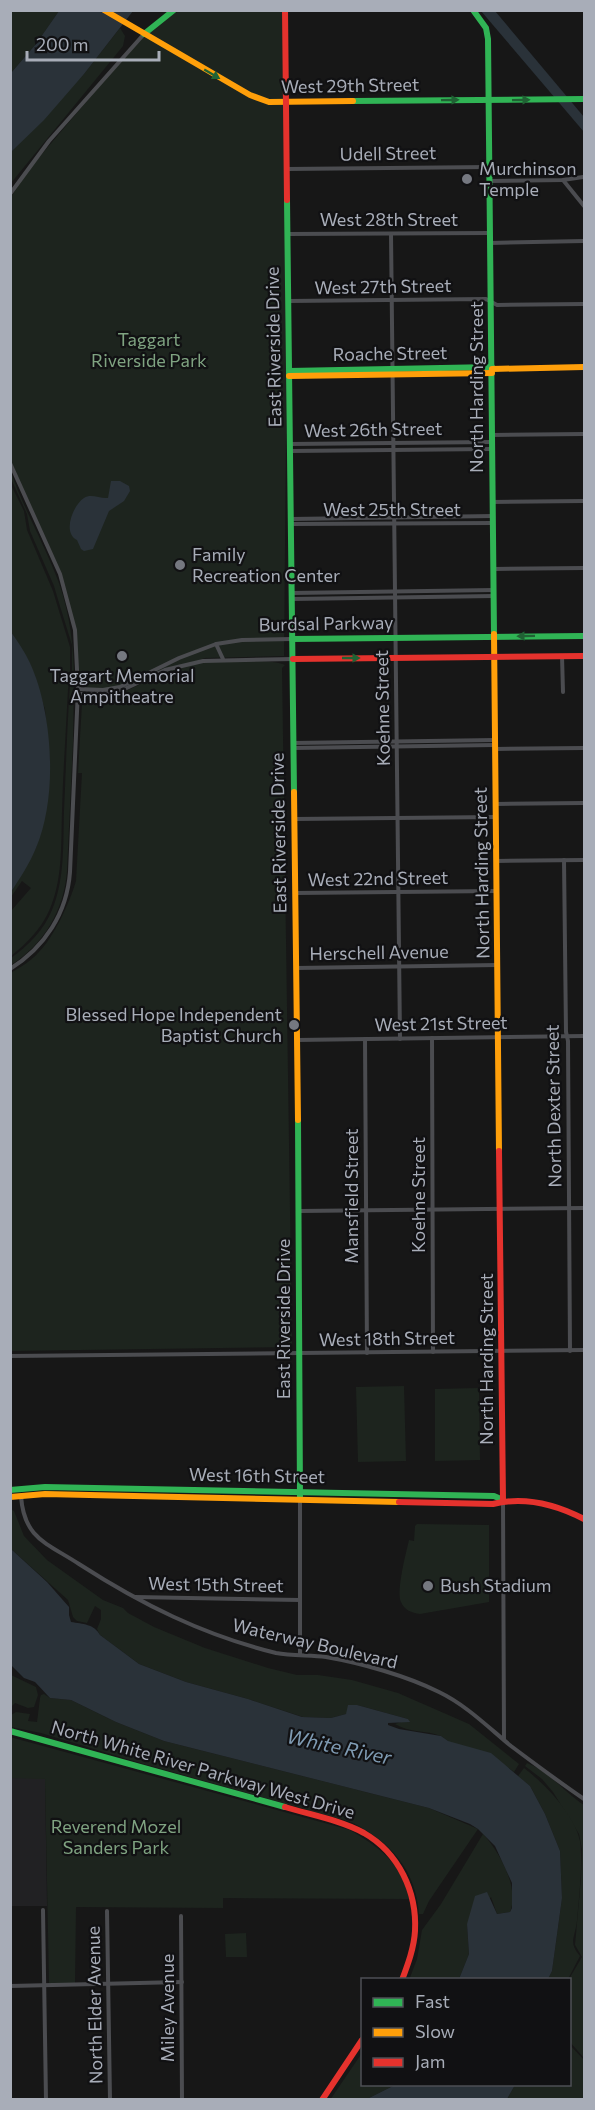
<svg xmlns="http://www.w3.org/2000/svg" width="595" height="2110" font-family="Commissioner,sans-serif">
<rect width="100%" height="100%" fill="#171717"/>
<path fill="#212123" d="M10,1778H45L47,1906H11Z"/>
<g fill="#1d241e">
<path d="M11,11H59L36,44L11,73Z"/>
<path d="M178,11H283L287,329L284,656L205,658L188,664C208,662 269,657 285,665L282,668L292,1347L11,1351V973C20,967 30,962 38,953C53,939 70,902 76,881L82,773H78L82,703L90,696L120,694L153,678L117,690L82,689L70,607L55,564L11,461V197L30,168L144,34Z"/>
<path d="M120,28L125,36L123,46L11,183V152L84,74Z"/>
<path d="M11,472C24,510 45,545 59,583C70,615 74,647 74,680L72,678V645L59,603L54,586L30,531L27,514L11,479Z"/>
<path d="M10,483L24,511L27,530L53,591L70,647V674L68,689C66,730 63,771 62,812C61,845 63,880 49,911C41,929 26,944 11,956V911L31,888L22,881L11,897V892L36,848L50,766L45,709L30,664L11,632Z"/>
<path d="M74,681L73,742L67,871C64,910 44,944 11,965V958C28,946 44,930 52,910C65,879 63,843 64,810C66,768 67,727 70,685Z"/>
<path d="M404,1386L406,1461L358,1462L356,1387Z"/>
<path d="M479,1388L480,1460L435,1461V1389Z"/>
<path d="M11,1509L14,1511L24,1536L47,1560L103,1600L123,1608L128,1613L154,1627L205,1648L268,1668L297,1675H318L352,1680L398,1693L469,1724L519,1764L514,1772C495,1756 471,1751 449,1742C446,1740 444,1738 441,1736C426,1730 409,1733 395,1724L401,1722H409L408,1719L357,1705L346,1714L331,1718L303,1717L248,1699L186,1682L139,1664L100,1635L97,1629L101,1619V1610L95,1606L87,1623L77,1621L73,1617L68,1600L11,1549Z"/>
<path d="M417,1524L489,1525V1602L420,1614C412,1613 404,1610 401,1602C396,1591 406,1553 409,1540L414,1541L415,1526Z"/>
<path d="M11,1675L36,1687L38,1695L34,1707L28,1708L15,1703L11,1707Z"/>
<path d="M44,1694L50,1698L71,1700L116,1722L164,1741L429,1808L478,1829L429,1901L423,1914H419C416,1870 391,1842 351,1822L140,1763L41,1733L11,1727V1715L16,1712L30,1714L28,1721L37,1722L40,1698L41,1695Z"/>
<path d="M10,1737L350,1830C380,1848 402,1863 409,1899L223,1898V1908L76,1907L75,1983H49L45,1779L11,1778Z"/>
<path d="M527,1763C549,1771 565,1793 584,1805V2058L570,2042L569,1979L582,1957L575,1945L581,1878L582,1849L579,1834L553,1792L542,1779L525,1766Z"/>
<path d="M524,1768C545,1784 575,1815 580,1841C583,1862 579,1899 577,1921C575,1938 568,1942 580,1956L568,1979H548L552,1971L562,1898L560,1851L545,1814L530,1786L518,1776Z"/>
<path d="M483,1834C499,1851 520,1888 510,1912L497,1914L491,1897L467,1924L469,1954L459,1979L409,1980L417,1959L422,1930L441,1904Z"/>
<path d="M246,1933L247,1957H226L225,1934Z"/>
<path d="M570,2045L584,2060V2099H507L515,2085L570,2084Z"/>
<path d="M362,2053V2084L395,2085L367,2099L330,2100Z"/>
</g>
<g fill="#2a3239">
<path d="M59,11H133L84,74L44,120L11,152V73L36,44Z"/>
<path d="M481,11H495L584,117V132Z"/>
<path d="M111,481H120L129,486L130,491L124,501L109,511L93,549L84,551L81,549L77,540C62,533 73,505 84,498C91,493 100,499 108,498Z"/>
<path d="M11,632C18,642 25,652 30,663C53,713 58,797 36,848C30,863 20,878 11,892Z"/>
<path d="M11,1549L47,1582L69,1607V1615L71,1622C83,1624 94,1624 100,1635L139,1664L186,1682L248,1699L302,1717L331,1718L346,1714L348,1705H357L408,1719L410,1722L388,1723V1725L399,1729L441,1736L448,1741L491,1753L530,1786L545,1814L560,1851L562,1898L552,1971L548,1979H459L469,1954L467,1924L475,1896L487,1892L497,1914L510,1912L512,1908V1883L495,1846L478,1829L470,1824L429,1808L164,1741L116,1722L71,1700L50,1698L35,1682L24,1678L11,1665Z"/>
<path d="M395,2085V2084L515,2085L507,2099H367Z"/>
</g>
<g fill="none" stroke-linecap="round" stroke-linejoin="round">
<g stroke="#4b4c50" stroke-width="4">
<path d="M287,169L489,167"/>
<path d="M563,180L584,206"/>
<path d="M489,181L563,180L583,177"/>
<path d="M10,194L49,141L144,34"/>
<path d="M288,234L490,233"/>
<path d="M391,234L400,1039"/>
<path d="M490,243L584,241"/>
<path d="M288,301L486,299L497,305L584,304"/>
<path d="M492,435L584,434"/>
<path d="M290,444L492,442"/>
<path d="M290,451L492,449"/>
<path d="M10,463L60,574L75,630L78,689L70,872C67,913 45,947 10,969"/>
<path d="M492,502L584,501"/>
<path d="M291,519L493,516"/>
<path d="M291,524L493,523"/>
<path d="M494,569L584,568"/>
<path d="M292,593L494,590"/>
<path d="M292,599L494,596"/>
<path d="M216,644L223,659"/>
<path d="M562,656L563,692"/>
<path d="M78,689L103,690L120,687L179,658L216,644L242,640L292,639"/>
<path d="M78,694L116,693L165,670L203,661L293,659"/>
<path d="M293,743L495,740"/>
<path d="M293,748L495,745"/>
<path d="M495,749L584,748"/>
<path d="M496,804L584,803"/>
<path d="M294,819L496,817"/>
<path d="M564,860L566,1032L568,1041L570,1351"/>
<path d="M496,861L584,860"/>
<path d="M295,893L497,891"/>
<path d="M296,968L498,965"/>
<path d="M432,1038L433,1352"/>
<path d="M365,1039L367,1353"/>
<path d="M297,1040L584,1036"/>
<path d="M299,1211L584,1208"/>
<path d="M10,1356L584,1350"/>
<path d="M21,1496C24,1539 47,1543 79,1564C141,1604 203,1635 276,1653C292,1656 310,1655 326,1657C361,1663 407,1676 439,1692C466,1705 488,1727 511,1746C535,1764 559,1782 584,1799"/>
<path d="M503,1501L504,1739"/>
<path d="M135,1597L300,1600"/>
<path d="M300,1655V1499"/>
<path d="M43,1910L46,2100"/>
<path d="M107,1911L110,2100"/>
<path d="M181,1916L182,2100"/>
<path d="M10,1986L182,1982"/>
</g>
<g stroke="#30b455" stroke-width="6">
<path d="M473,10L486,28L488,39L494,634"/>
<path d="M144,34L174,10"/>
<path d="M353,101L584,99"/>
<path d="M287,200L294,792"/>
<path d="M289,371L492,367"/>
<path d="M292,639L584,636"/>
<path d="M298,1120L300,1499"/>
<path d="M10,1490L45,1487L494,1496L503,1500"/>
<path d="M10,1731L285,1807"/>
</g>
<g stroke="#ff9f0a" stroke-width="6">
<path d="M104,10L250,95L269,102L353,101"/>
<path d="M492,369L584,367"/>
<path d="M289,376L492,373"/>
<path d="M494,634L499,1151"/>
<path d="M294,792L298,1120"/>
<path d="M10,1497L45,1494L399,1502"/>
</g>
<g stroke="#e5322d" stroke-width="6">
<path d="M285,10L287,200"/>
<path d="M293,659L584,656"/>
<path d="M499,1151L503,1500"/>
<path d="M399,1502L493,1504C525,1496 555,1504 584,1519"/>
<path d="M285,1807C311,1815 340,1820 364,1833C399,1853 417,1892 415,1931C414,1948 408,1964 402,1980"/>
<path d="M322,2100L362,2040"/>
</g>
</g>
<defs><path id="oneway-solid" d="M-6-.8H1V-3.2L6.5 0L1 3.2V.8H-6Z" transform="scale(1.5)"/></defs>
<g fill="#206234">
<use href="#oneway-solid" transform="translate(212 74) rotate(30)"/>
<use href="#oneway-solid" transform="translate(450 100) rotate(-1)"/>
<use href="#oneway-solid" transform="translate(521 100) rotate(-1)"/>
<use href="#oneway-solid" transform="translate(526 636) rotate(179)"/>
<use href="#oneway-solid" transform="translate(351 658)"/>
</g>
<g fill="#757880" stroke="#111113" stroke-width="2">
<circle cx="467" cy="179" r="6"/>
<circle cx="180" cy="565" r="6"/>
<circle cx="122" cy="656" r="6"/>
<circle cx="294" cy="1025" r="6"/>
<circle cx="428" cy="1586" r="6"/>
</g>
<g text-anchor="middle" stroke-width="4.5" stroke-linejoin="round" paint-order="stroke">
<g font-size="18" fill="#a8adb8" stroke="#111113">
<text transform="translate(350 86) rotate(-1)" y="6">West 29th Street</text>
<text transform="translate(388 154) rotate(-1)" y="6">Udell Street</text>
<text x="389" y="226">West 28th Street</text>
<text transform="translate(383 287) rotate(-1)" y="6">West 27th Street</text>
<text transform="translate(274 347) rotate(-91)" y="6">East Riverside Drive</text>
<text transform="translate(390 354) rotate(-1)" y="6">Roache Street</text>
<text transform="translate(477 387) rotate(-90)" y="6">North Harding Street</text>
<text transform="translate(373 430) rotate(-1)" y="6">West 26th Street</text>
<text x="392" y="516">West 25th Street</text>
<text transform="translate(326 624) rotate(-1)" y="6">Burdsal Parkway</text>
<text transform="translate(383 708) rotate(-91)" y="6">Koehne Street</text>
<text transform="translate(279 833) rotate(-91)" y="6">East Riverside Drive</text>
<text transform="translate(482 873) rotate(-91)" y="6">North Harding Street</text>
<text transform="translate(378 879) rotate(-1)" y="6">West 22nd Street</text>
<text transform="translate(379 953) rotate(-1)" y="6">Herschell Avenue</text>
<text transform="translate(441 1024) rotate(-1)" y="6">West 21st Street</text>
<text transform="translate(554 1106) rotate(-91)" y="6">North Dexter Street</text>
<text transform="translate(419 1195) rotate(-90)" y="6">Koehne Street</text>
<text transform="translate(352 1196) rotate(-90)" y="6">Mansfield Street</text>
<text transform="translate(284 1319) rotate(-90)" y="6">East Riverside Drive</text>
<text transform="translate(387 1339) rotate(-1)" y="6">West 18th Street</text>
<text transform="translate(487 1359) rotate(-90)" y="6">North Harding Street</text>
<text transform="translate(257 1476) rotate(1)" y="6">West 16th Street</text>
<text transform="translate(216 1585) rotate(1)" y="6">West 15th Street</text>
<text transform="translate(315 1644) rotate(13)" y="6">Waterway Boulevard</text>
<text transform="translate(203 1770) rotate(16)" y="6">North White River Parkway West Drive</text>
<text transform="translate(95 2005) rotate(-91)" y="6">North Elder Avenue</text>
<text transform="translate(168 2008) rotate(-90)" y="6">Miley Avenue</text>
</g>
<g font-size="18" fill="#a8adb8" stroke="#111113" text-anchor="start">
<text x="479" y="175">Murchinson<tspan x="479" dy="21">Temple</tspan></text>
<text x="192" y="561">Family<tspan x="192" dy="21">Recreation Center</tspan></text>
<text x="122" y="682" text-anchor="middle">Taggart Memorial<tspan x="122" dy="21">Ampitheatre</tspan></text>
<text x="282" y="1021" text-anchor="end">Blessed Hope Independent<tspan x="282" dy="21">Baptist Church</tspan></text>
<text x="440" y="1592">Bush Stadium</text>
</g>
<g font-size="18" fill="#7fa381" stroke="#111113">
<text x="149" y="346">Taggart<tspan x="149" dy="21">Riverside Park</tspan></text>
<text x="116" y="1833">Reverend Mozel<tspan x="116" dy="21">Sanders Park</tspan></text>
</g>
<g font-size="20" font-style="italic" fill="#7f9bb3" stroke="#111113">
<text transform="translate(339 1747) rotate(12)" y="7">White River</text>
</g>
</g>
<rect width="595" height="2110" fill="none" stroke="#a8adb8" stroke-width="24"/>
<rect x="361" y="1978" width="210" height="108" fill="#111113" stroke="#4d4f55" stroke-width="1.5"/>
<rect x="373" y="1998" width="30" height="9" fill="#30b455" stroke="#4d4f55" stroke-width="1.5"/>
<text x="415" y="2008" font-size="18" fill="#a8adb8">Fast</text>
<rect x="373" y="2028" width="30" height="9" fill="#ff9f0a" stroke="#4d4f55" stroke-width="1.5"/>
<text x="415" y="2038" font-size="18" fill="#a8adb8">Slow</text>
<rect x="373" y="2058" width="30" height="9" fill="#e5322d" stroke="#4d4f55" stroke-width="1.5"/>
<text x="415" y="2068" font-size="18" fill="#a8adb8">Jam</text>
<path d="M27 51v9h132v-9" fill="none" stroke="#a8adb8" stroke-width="3"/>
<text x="36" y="51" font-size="18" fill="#a8adb8" stroke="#111113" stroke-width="4.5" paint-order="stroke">200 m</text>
</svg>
